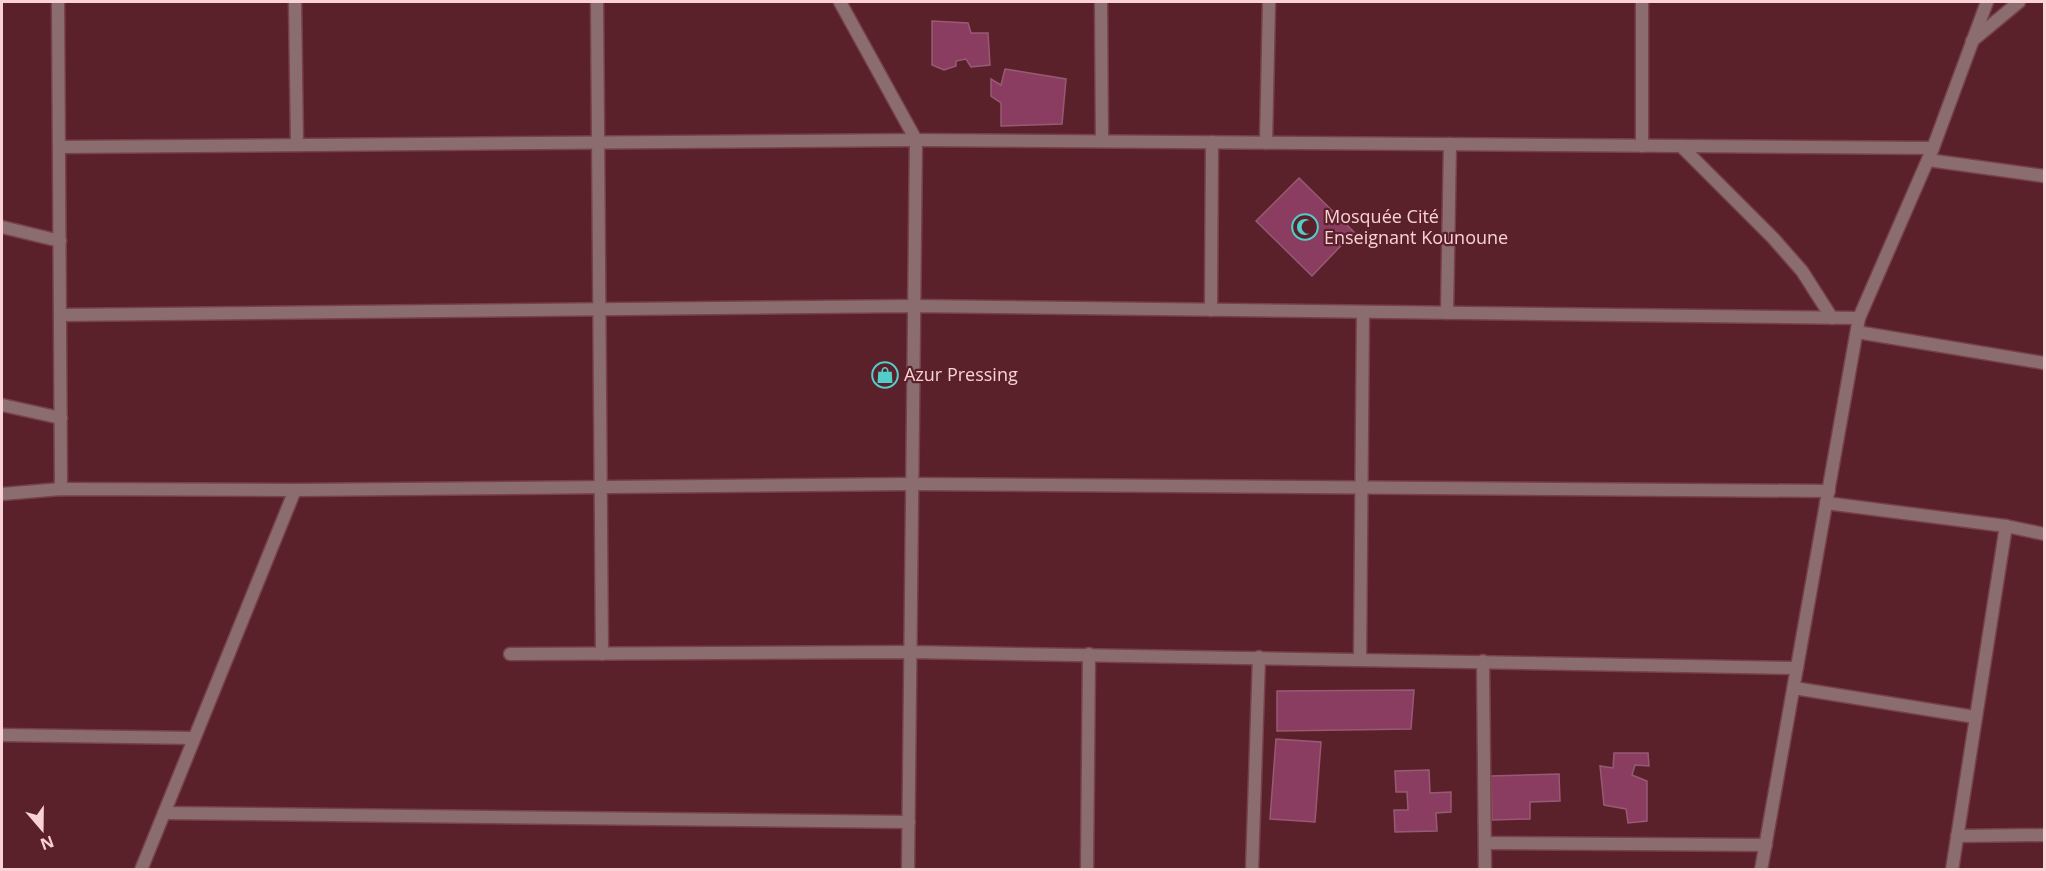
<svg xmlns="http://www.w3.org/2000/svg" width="2046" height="871" font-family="'Open Sans',sans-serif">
<rect width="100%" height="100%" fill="#5b212a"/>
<g fill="#8b3d61" stroke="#975a74" stroke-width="1.5">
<path d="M932,21L968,23L971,33H988L990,65L971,67L966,59L956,61V66L944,70L932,65Z"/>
<path d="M1005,69L1066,79L1062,124L1001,126V103L991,96V79L1001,85Z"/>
<path d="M1299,178L1354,232L1312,276L1256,221Z"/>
<path d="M1414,690L1411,729L1277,731V691Z"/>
<path d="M1276,739L1321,742L1315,822L1270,819Z"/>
<path d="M1614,753H1648L1649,766L1635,765L1632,775L1647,781V821L1628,823L1626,809L1604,805L1600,766L1613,768Z"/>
<path d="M1429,770L1430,793L1451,792V812L1436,813L1437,831L1395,832L1394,810H1408L1407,792H1396L1395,771Z"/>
<path d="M1559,774L1560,801L1530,802V819L1492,820L1491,776Z"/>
</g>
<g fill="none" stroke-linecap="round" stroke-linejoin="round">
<g stroke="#774149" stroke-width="15">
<g id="minor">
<path d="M58,2L61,489"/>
<path d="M295,2L297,145"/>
<path d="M597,2L602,654"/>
<path d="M840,2L916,140L908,870"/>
<path d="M1101,2L1102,141"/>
<path d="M1972,41L2019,2"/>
<path d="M1266,143L1269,2"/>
<path d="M1642,146V2"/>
<path d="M1681,146L1773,238L1802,271L1832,318"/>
<path d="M59,147L916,140L1933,148"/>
<path d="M1928,160L2044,176"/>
<path d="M2,227L60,241"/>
<path d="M1211,310L1212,142"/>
<path d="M1447,313L1450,144"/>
<path d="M60,315L913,306L1859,318"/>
<path d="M1857,332L2044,363"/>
<path d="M2,405L61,418"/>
<path d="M2,494L61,489L295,490L911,484L1829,491"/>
<path d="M1826,503L2006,526L2044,534"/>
<path d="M510,654L910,652L1797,668"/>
<path d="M1360,659L1363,312"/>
<path d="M1483,661L1485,870"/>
<path d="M1794,688L1975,717"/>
<path d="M2,735L194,738"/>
<path d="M164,813L909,822"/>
<path d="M1957,836L2044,835"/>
<path d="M1485,843L1766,845"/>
<path d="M141,870L295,490"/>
<path d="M1087,870L1089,654"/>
<path d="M1252,870L1259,657"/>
<path d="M1761,870L1859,318L1933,148L1987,2"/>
<path d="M1952,870L2006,526"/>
</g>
</g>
<use href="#minor" stroke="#8b6d6f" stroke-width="12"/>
</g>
<defs>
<g id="mosque-ring" transform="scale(1.35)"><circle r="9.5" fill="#5b212a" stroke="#53cdca" stroke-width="1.5"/><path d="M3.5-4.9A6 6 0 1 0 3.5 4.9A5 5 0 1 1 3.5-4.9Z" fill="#53cdca"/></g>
<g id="shop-ring" transform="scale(1.35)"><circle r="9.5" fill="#5b212a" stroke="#53cdca" stroke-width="1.5"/><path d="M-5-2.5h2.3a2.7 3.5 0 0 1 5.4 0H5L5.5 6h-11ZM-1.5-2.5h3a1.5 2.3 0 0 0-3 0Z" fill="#53cdca"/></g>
</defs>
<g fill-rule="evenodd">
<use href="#mosque-ring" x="1305" y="227"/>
<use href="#shop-ring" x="885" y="375"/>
</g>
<g text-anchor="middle" stroke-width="4.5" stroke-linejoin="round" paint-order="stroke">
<g font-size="18" fill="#f8d2d5" stroke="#5b212a" text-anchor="start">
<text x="1324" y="223">Mosquée Cité<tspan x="1324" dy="21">Enseignant Kounoune</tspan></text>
<text x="904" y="381">Azur Pressing</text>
</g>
</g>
<rect width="2046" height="871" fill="none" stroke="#f8d2d5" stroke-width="6"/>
<g transform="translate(42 829) rotate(160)" stroke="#5b212a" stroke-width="4.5" paint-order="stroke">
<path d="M0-4.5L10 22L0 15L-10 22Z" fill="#f8d2d5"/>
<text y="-9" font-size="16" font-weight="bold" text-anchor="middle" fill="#f8d2d5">N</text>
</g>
</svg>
